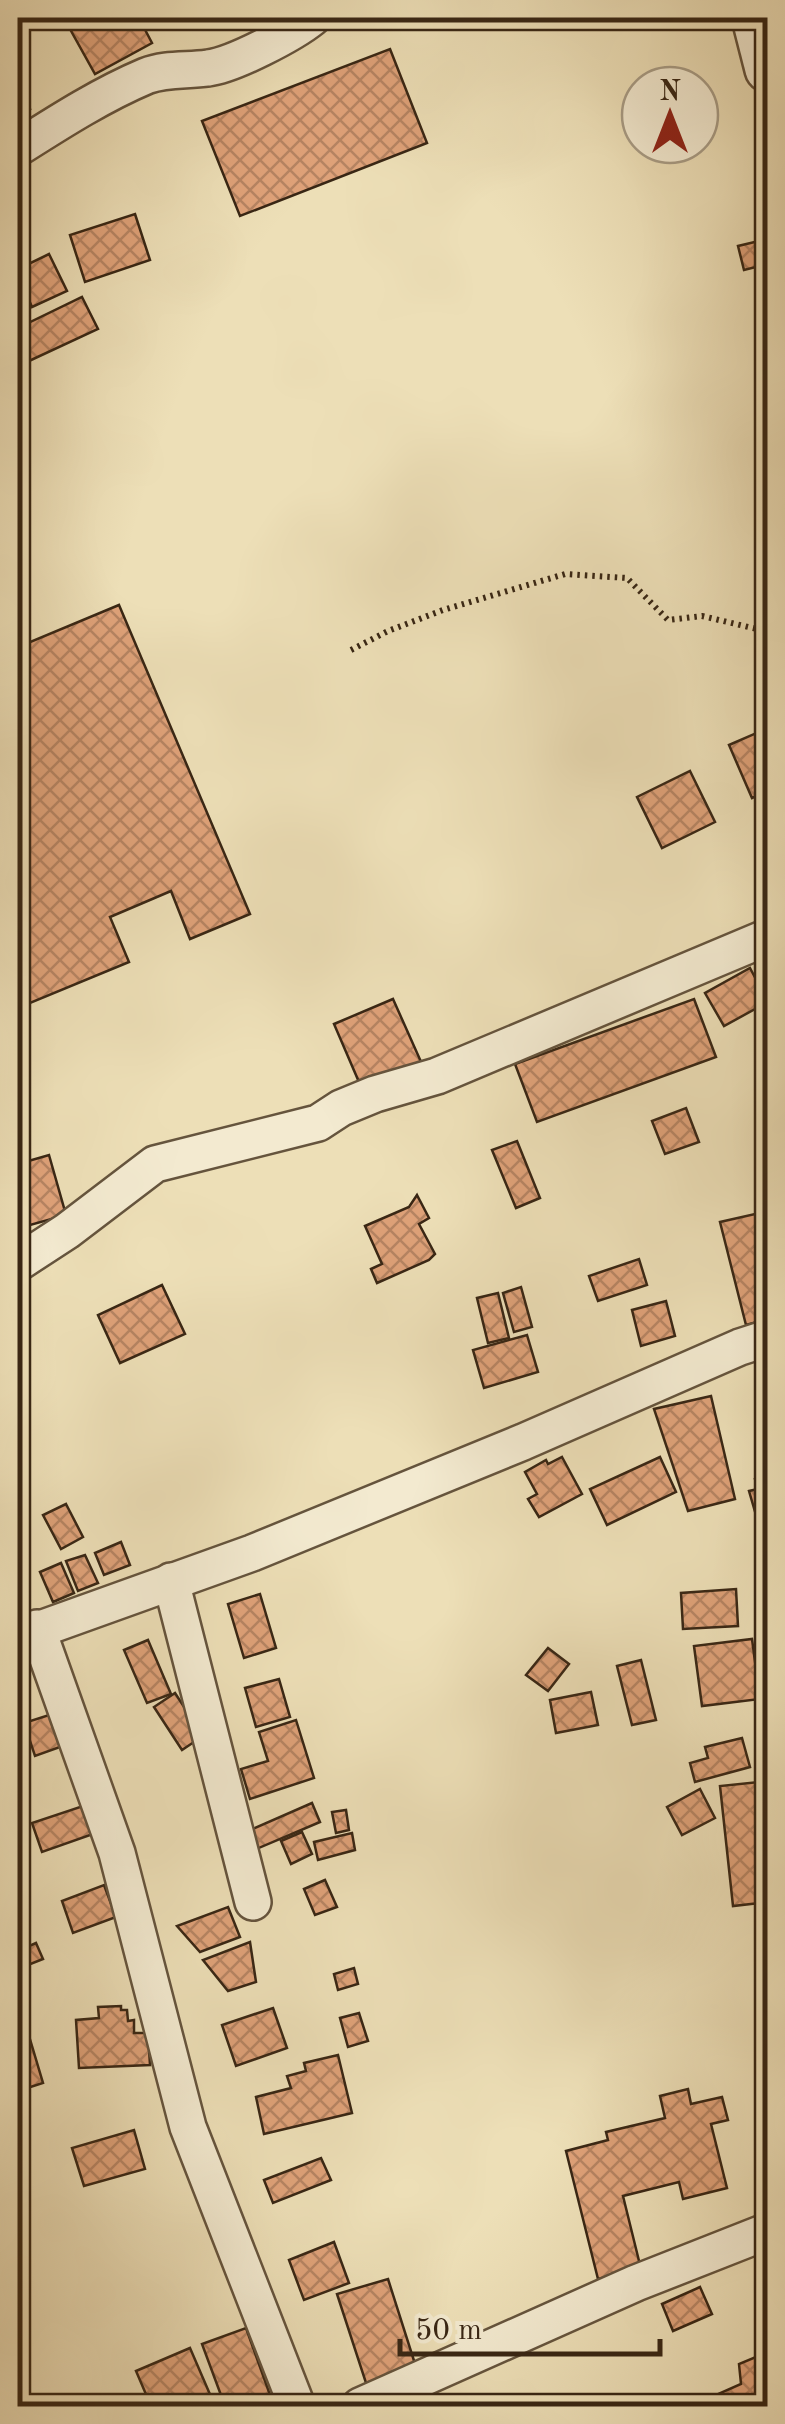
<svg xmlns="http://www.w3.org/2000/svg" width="785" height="2424" font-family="'Old Standard TT',serif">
<defs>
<pattern id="building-cross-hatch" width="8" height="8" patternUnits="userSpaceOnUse" patternTransform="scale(2.5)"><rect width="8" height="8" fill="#dfa279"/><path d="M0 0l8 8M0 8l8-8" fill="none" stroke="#b68462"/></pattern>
</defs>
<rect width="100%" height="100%" fill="#eddfb7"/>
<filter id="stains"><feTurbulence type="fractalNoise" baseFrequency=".002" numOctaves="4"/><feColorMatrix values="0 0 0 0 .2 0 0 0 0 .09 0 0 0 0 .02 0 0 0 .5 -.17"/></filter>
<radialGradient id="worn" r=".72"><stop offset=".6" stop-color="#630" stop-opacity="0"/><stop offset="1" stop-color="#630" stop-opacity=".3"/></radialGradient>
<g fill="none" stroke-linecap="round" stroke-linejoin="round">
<path stroke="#757f76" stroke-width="10" d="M756,78L768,120"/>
</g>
<g fill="url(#building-cross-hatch)" stroke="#382614" stroke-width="2.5">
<path d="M91,18H147L141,22L152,43L95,74L70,29Z"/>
<path d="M390,49L427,143L240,216L202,121Z"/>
<path d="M18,87L30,109L18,116Z"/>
<path d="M135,214L150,260L85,282L70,235Z"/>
<path d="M763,240L768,264L744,270L738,246Z"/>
<path d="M49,254L67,291L32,307L18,275V269Z"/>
<path d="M82,297L98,329L29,361L18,338V328Z"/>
<path d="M119,605L250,914L190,939L171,891L110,917L129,962L18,1008V647Z"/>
<path d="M768,728V791L752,798L729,745Z"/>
<path d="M690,771L715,822L662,848L637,797Z"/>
<path d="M750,968L768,1002L724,1026L705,993Z"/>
<path d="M393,999L422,1064L362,1089L334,1024Z"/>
<path d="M694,999L716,1057L537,1122L515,1064Z"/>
<path d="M18,1097L27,1128L18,1131Z"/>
<path d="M686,1108L699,1142L665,1154L652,1121Z"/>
<path d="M517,1141L540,1198L516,1208L492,1150Z"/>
<path d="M49,1155L66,1215L23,1227L18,1205V1164Z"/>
<path d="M417,1195L429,1218L419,1224L435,1254L429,1260L377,1283L371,1269L382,1264L365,1226L409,1207Z"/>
<path d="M768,1211V1319L746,1325L720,1222Z"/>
<path d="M639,1259L647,1285L598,1301L589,1276Z"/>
<path d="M162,1285L185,1334L120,1363L98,1315Z"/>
<path d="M521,1287L532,1327L514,1332L503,1293Z"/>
<path d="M498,1293L509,1338L488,1343L477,1298Z"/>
<path d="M666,1301L675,1336L641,1346L632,1310Z"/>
<path d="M527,1335L538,1372L484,1388L473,1350Z"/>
<path d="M758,1390H768V1419H759Z"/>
<path d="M711,1396L735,1499L688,1511L654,1409Z"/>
<path d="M562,1457L582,1494L539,1517L528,1499L537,1494L525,1472L546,1460L548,1464Z"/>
<path d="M660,1457L676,1492L607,1525L590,1489Z"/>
<path d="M768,1475V1519L758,1522L749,1491L758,1489L755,1479Z"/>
<path d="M66,1504L83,1537L61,1549L43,1515Z"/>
<path d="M121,1542L130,1565L104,1575L95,1553Z"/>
<path d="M85,1555L98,1583L78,1591L66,1561Z"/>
<path d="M61,1563L74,1593L53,1602L40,1572Z"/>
<path d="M736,1589L738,1626L683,1629L681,1593Z"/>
<path d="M768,1591V1631H761L757,1592Z"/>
<path d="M260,1594L276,1648L244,1658L228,1604Z"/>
<path d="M752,1639L760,1699L702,1706L694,1646Z"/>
<path d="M148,1640L171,1694L147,1703L124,1650Z"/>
<path d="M548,1648L569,1664L548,1691L526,1675Z"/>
<path d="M641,1660L656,1720L632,1725L617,1666Z"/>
<path d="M279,1679L290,1717L256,1727L245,1688Z"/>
<path d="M591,1692L598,1725L556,1733L550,1700Z"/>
<path d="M175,1693L203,1736L182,1750L154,1707Z"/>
<path d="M49,1715L60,1747L35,1756L24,1723Z"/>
<path d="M296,1720L314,1778L250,1799L241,1769L268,1761L259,1732Z"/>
<path d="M742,1738L750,1767L695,1782L690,1763L708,1758L705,1747Z"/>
<path d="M768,1781V1802H763L768,1847V1902L733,1906L720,1786Z"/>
<path d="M700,1789L715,1818L682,1835L667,1807Z"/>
<path d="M312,1803L320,1822L254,1850L246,1832Z"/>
<path d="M83,1806L93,1834L42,1852L32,1823Z"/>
<path d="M346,1810L349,1830L336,1833L332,1812Z"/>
<path d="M302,1832L312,1854L291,1864L281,1841Z"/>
<path d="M352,1833L355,1850L318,1860L314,1842Z"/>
<path d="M325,1880L337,1907L315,1915L304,1889Z"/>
<path d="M104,1885L116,1917L73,1933L62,1901Z"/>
<path d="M228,1907L240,1937L200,1952L177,1926Z"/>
<path d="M250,1942L256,1982L228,1991L203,1960Z"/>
<path d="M36,1943L43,1959L18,1969V1951Z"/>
<path d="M354,1968L358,1984L338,1990L334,1974Z"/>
<path d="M18,1999L43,2083L18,2091Z"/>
<path d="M121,2006V2010H127L128,2021L134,2020V2033H148L150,2065L79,2068L76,2020L99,2018L98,2007Z"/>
<path d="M273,2008L287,2048L236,2066L222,2025Z"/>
<path d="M359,2013L368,2041L348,2047L340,2018Z"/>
<path d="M338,2055L352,2113L264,2134L256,2097L291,2088L287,2076L306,2071L304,2063Z"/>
<path d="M688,2089L691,2104L722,2097L728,2120L711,2124L727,2188L683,2199L679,2182L623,2196L641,2269L598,2279L566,2151L608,2140L606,2132L665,2118L660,2096Z"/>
<path d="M134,2130L145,2169L84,2186L72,2148Z"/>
<path d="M321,2158L331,2180L273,2203L264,2180Z"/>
<path d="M334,2242L349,2283L304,2300L289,2260Z"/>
<path d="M388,2279L416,2367L366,2383L337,2294Z"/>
<path d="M700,2287L712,2314L673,2331L662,2304Z"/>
<path d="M246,2328L274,2406H225L202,2344Z"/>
<path d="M190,2348L215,2406H151L136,2371Z"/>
<path d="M768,2352V2406H713L709,2398L741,2384L739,2364Z"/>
</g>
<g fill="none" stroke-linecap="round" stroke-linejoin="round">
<g stroke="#65543d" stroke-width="40">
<g id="minor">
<path d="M18,148C59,122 101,95 146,76C166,68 187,71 208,68C233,65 292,34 312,18"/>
<path d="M18,1263L67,1231L155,1164L318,1123L341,1108L375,1094L437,1076L768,937"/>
<path d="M171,1581L253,1902"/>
<path d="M37,1628L117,1853L188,2127L297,2406"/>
<path d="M18,1637L252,1553L523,1442L740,1347L768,1338"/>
<path d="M360,2406L636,2283L768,2231"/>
</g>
</g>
<g stroke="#65543d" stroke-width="50">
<path id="tertiary" d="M755,18L768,69"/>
</g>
<path stroke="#382614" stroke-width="6" stroke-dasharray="2.5 5" stroke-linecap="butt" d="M351,650L388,631L443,610L565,574L627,578L668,620L702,616L757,629L768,626"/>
<use href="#minor" stroke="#f3ead0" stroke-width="35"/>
<use href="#tertiary" stroke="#f3ead0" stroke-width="45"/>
</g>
<rect width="785" height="2424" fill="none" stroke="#eddfb7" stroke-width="60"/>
<rect x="20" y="20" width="745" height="2384" fill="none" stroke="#382614" stroke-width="5"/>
<rect x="30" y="30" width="725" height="2364" fill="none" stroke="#382614" stroke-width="2.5"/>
<g transform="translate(670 115)"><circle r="48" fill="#f3ead0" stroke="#a89c85" stroke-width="2.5"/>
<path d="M0-8L18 38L0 25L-18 38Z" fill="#8f2418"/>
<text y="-15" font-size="28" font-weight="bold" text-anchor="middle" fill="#382614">N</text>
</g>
<path d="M400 2339v15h260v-15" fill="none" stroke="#382614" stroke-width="5"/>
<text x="415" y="2339" font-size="30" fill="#382614" stroke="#f3ead0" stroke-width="8" paint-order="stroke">50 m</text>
<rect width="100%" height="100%" filter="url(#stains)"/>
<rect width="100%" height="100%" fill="url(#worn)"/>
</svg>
